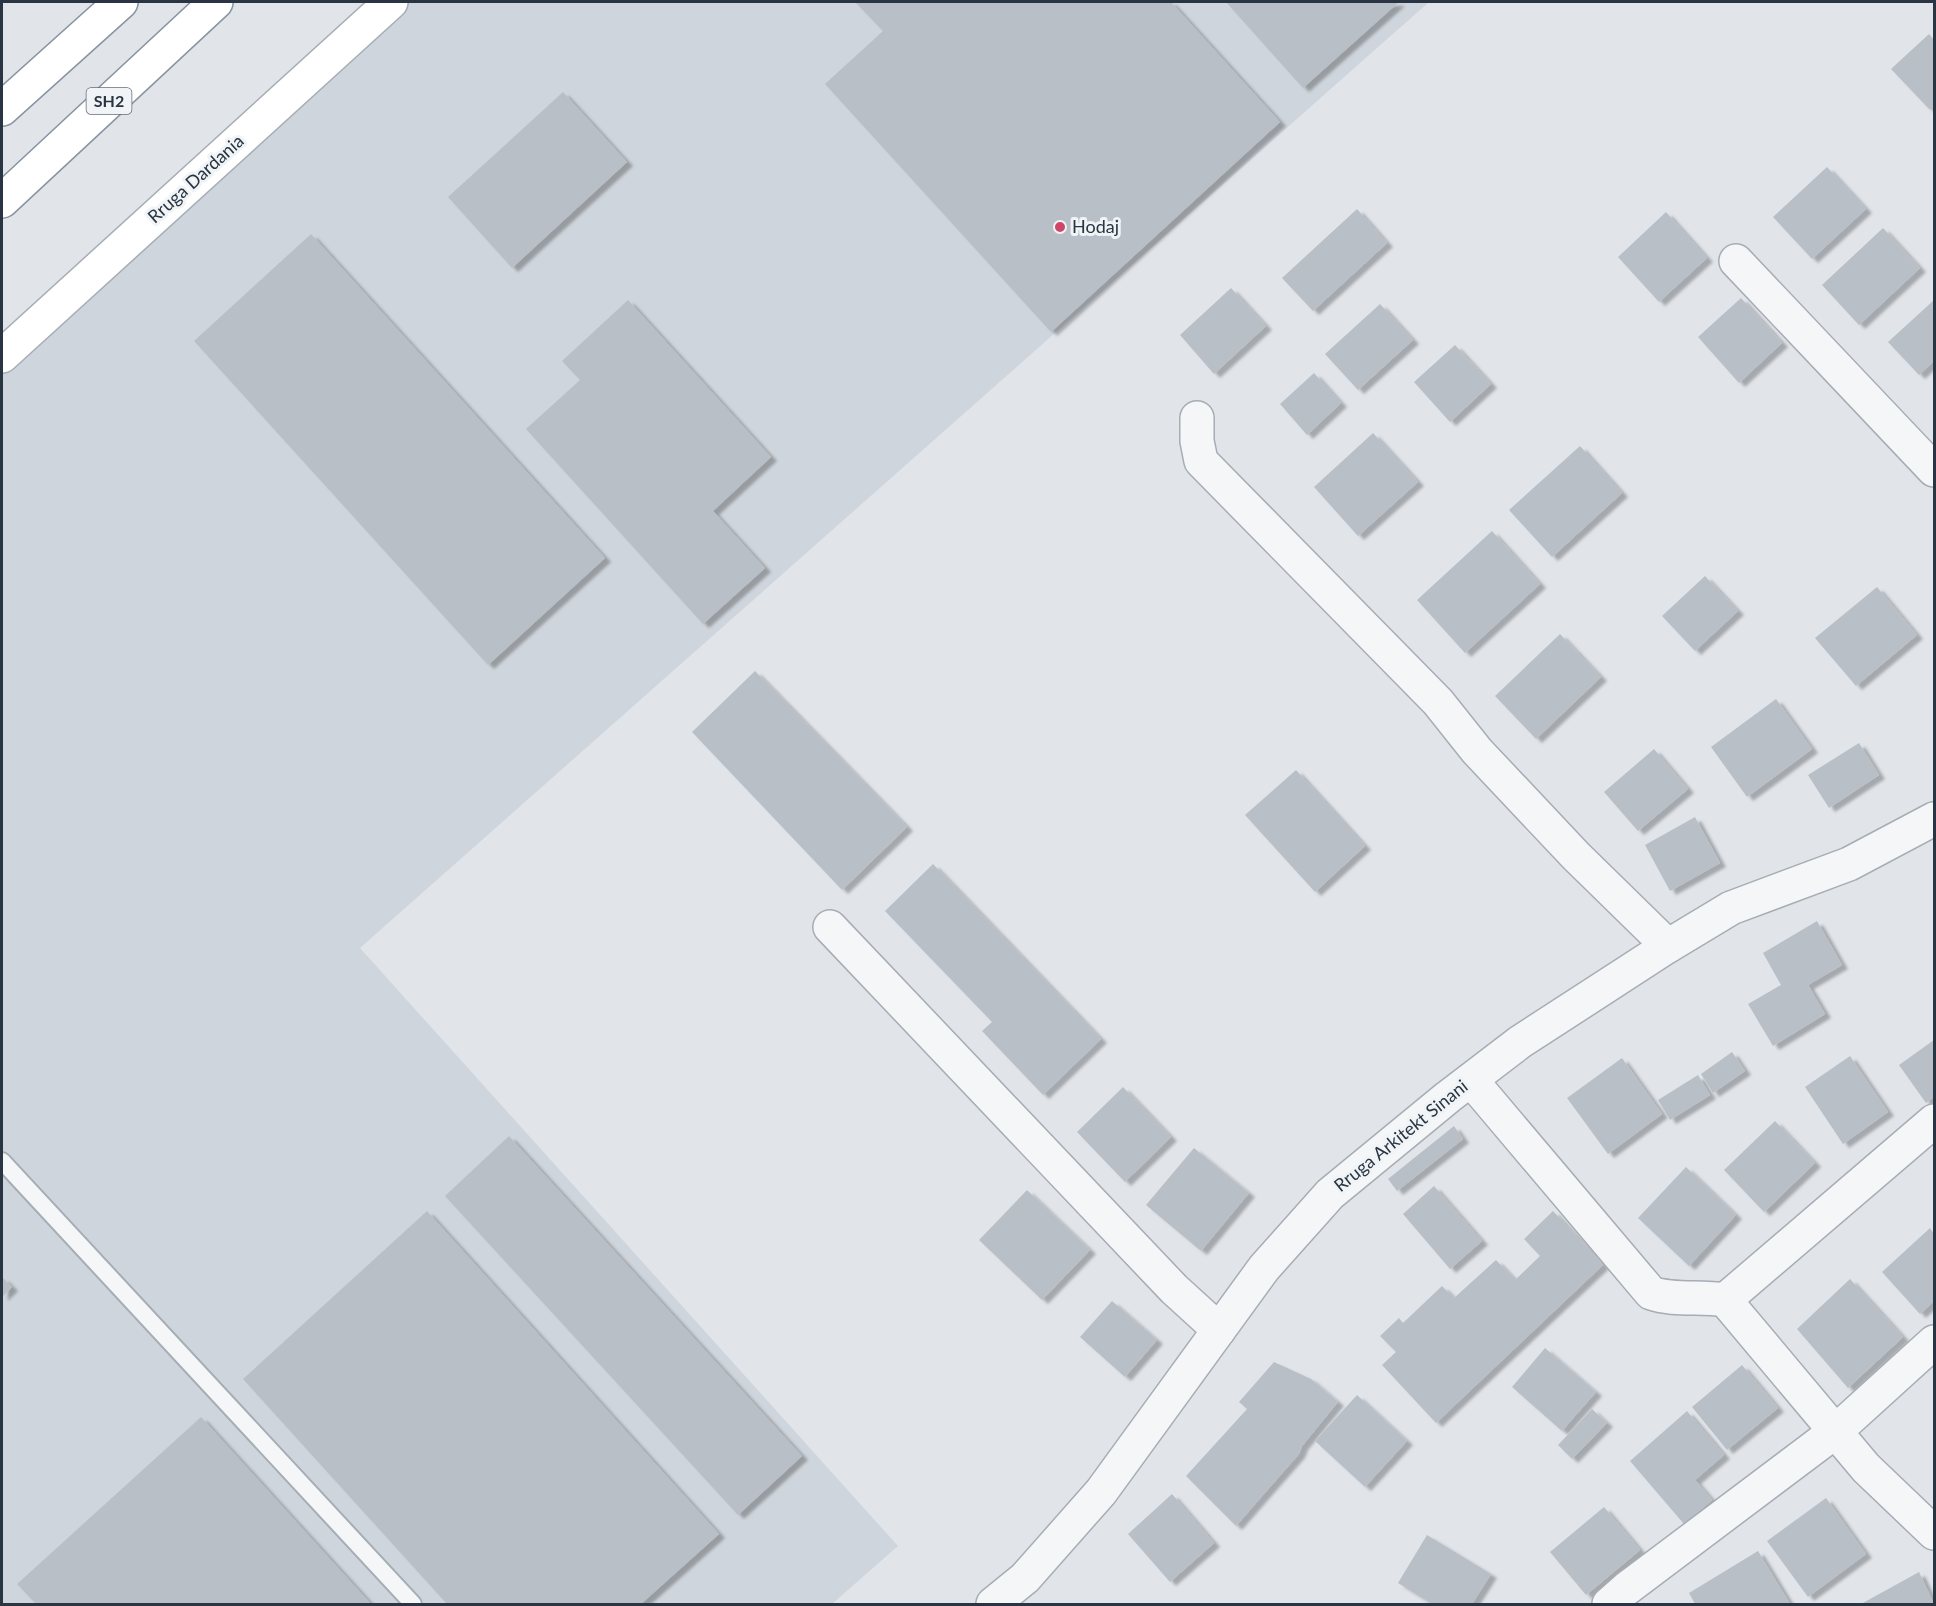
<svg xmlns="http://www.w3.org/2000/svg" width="1936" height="1606" font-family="Lato,sans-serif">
<defs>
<filter id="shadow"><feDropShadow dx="6" dy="4" stdDeviation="1.5" flood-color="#0004"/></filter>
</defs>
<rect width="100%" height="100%" fill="#e1e5ea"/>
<path fill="#cfd5dc" d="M392,2H1429L360,948L898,1546L832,1604H2V356Z"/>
<g fill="#b8bfc7" filter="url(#shadow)">
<path d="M855,2H1171L1280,122L1051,332L825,84L883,31Z"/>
<path d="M1226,2H1399L1303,88Z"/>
<path d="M1929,34L1934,40V106L1930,110L1891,69Z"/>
<path d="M563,92L627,162L512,268L448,197Z"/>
<path d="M1827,167L1866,209L1812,259L1773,217Z"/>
<path d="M1357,209L1387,243L1313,311L1282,278Z"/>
<path d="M1666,212L1707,258L1659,302L1618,257Z"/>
<path d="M1883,228L1920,268L1859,325L1822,285Z"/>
<path d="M311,234L605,558L488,665L194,341Z"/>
<path d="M1231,288L1266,326L1214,374L1180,335Z"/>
<path d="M1741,298L1782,343L1739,383L1698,337Z"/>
<path d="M628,300L771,457L713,511L765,568L703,624L526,429L580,380L562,361Z"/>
<path d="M1934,300V361L1919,375L1888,342Z"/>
<path d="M1380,304L1413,340L1358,390L1325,354Z"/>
<path d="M1455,345L1491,384L1450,422L1414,382Z"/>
<path d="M1314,373L1341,403L1307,435L1280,404Z"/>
<path d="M1373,433L1418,482L1358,536L1314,487Z"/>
<path d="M1580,446L1622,493L1552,557L1509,510Z"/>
<path d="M1492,531L1540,584L1465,653L1417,600Z"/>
<path d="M1705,576L1738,611L1695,651L1662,616Z"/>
<path d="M1877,587L1917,635L1856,686L1815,638Z"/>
<path d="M1560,634L1601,677L1536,739L1495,696Z"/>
<path d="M755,671L907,827L842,890L692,732Z"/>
<path d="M1776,699L1812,749L1747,797L1711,747Z"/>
<path d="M1859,743L1879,775L1829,808L1808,775Z"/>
<path d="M1654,749L1688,789L1638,831L1604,792Z"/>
<path d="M1296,770L1365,846L1315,892L1245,815Z"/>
<path d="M1695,817L1720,863L1670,891L1645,845Z"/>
<path d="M933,864L1101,1039L1043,1095L982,1031L992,1022L885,911Z"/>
<path d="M1817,921L1842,965L1808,985L1825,1014L1773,1046L1748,1004L1781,985L1763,953Z"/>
<path d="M1934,1040V1097L1926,1103L1899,1065Z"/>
<path d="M1732,1052L1745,1071L1713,1093L1701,1074Z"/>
<path d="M1850,1056L1888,1112L1843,1144L1805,1087Z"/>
<path d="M1622,1058L1662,1114L1608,1154L1567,1098Z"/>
<path d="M1698,1075L1710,1095L1670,1120L1658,1100Z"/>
<path d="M1123,1087L1171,1137L1125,1182L1077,1132Z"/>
<path d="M1775,1121L1815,1163L1764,1212L1724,1170Z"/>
<path d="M1454,1126L1463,1139L1397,1191L1388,1179Z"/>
<path d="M509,1136L802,1456L738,1515L445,1196Z"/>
<path d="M1194,1148L1249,1193L1201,1251L1146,1205Z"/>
<path d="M1686,1167L1736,1215L1689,1266L1638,1218Z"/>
<path d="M1434,1186L1482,1241L1450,1269L1403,1214Z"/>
<path d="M1027,1190L1090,1250L1042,1300L979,1240Z"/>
<path d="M427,1211L719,1534L641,1604H447L243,1379Z"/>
<path d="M1553,1211L1603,1265L1436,1423L1382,1365L1396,1352L1380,1336L1399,1318L1403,1323L1442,1286L1454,1298L1496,1260L1515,1280L1540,1256L1524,1239Z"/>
<path d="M1930,1228L1934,1234V1301L1920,1314L1882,1272Z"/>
<path d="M2,1277L12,1287L2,1297Z"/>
<path d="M1850,1279L1903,1337L1848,1388L1797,1329Z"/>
<path d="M1112,1301L1157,1340L1125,1377L1080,1337Z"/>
<path d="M1545,1348L1596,1392L1562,1431L1512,1387Z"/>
<path d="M1274,1362L1311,1379L1338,1402L1302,1446L1299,1454L1236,1526L1186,1476L1247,1409L1239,1402Z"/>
<path d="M1742,1365L1778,1408L1727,1450L1692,1407Z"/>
<path d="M1357,1395L1407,1441L1365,1487L1315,1441Z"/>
<path d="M1592,1409L1607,1423L1572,1459L1558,1445Z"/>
<path d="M1687,1411L1724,1455L1695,1480L1712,1500L1684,1524L1630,1461Z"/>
<path d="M201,1417L371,1604H36L17,1584Z"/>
<path d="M1172,1494L1214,1543L1170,1582L1128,1534Z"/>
<path d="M1826,1498L1866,1554L1808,1597L1767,1541Z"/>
<path d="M1604,1507L1640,1550L1586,1595L1550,1552Z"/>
<path d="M1427,1535L1491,1574L1472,1604H1432L1398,1583Z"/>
<path d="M1758,1551L1790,1604H1695L1689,1593Z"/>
<path d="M1919,1572L1934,1604H1861Z"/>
</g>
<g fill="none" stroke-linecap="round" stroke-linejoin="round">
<g stroke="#a6adb4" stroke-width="20">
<path id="service" d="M2,1161L413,1604"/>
</g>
<g stroke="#a6adb4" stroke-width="36">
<g id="minor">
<path d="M1736,261L1934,470"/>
<path d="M1197,418V441L1201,461L1438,702L1477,751L1576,856L1668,946"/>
<path d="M830,927L1174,1289L1219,1330"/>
<path d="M1471,1080L1651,1293C1674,1301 1700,1296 1725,1300L1866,1468L1934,1533"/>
<path d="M1725,1300L1934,1121"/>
<path d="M993,1604L1025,1578L1101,1492L1264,1268L1330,1194L1448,1097L1520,1042L1668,946L1731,908L1849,864L1934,819"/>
<path d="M1609,1604L1626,1589L1836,1431L1934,1342"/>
</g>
</g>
<g stroke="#a6adb4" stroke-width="36">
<path id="secondary" d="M2,356L391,2"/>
</g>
<g stroke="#8894a1" stroke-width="36">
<g id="motorway">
<path d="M2,109L121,2"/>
<path d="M2,201L216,2"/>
</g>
</g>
<use href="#service" stroke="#f4f6f8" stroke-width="16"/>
<use href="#minor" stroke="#f4f6f8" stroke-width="33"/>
<use href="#secondary" stroke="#fff" stroke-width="33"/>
<use href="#motorway" stroke="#fff" stroke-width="33"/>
</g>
<circle fill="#cf4668" stroke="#f1f4f7" stroke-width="2" cx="1060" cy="227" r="6"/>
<g text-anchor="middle" stroke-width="6" stroke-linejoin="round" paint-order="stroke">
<rect fill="#f1f4f7" stroke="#656e78" stroke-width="1.5" x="86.5" y="88" width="45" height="26" rx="4.5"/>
<g font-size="16" font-weight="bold" fill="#293542">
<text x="109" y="107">SH2</text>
</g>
<g font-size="18" fill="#293542" stroke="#f1f4f7">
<text transform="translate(196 179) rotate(-42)" y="6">Rruga Dardania</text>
<text transform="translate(1401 1136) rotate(-39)" y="6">Rruga Arkitekt Sinani</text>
</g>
<g font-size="18" fill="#293542" stroke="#f1f4f7" text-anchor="start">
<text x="1072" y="233">Hodaj</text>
</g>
</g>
<rect width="1936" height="1606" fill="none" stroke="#293542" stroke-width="6"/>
</svg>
